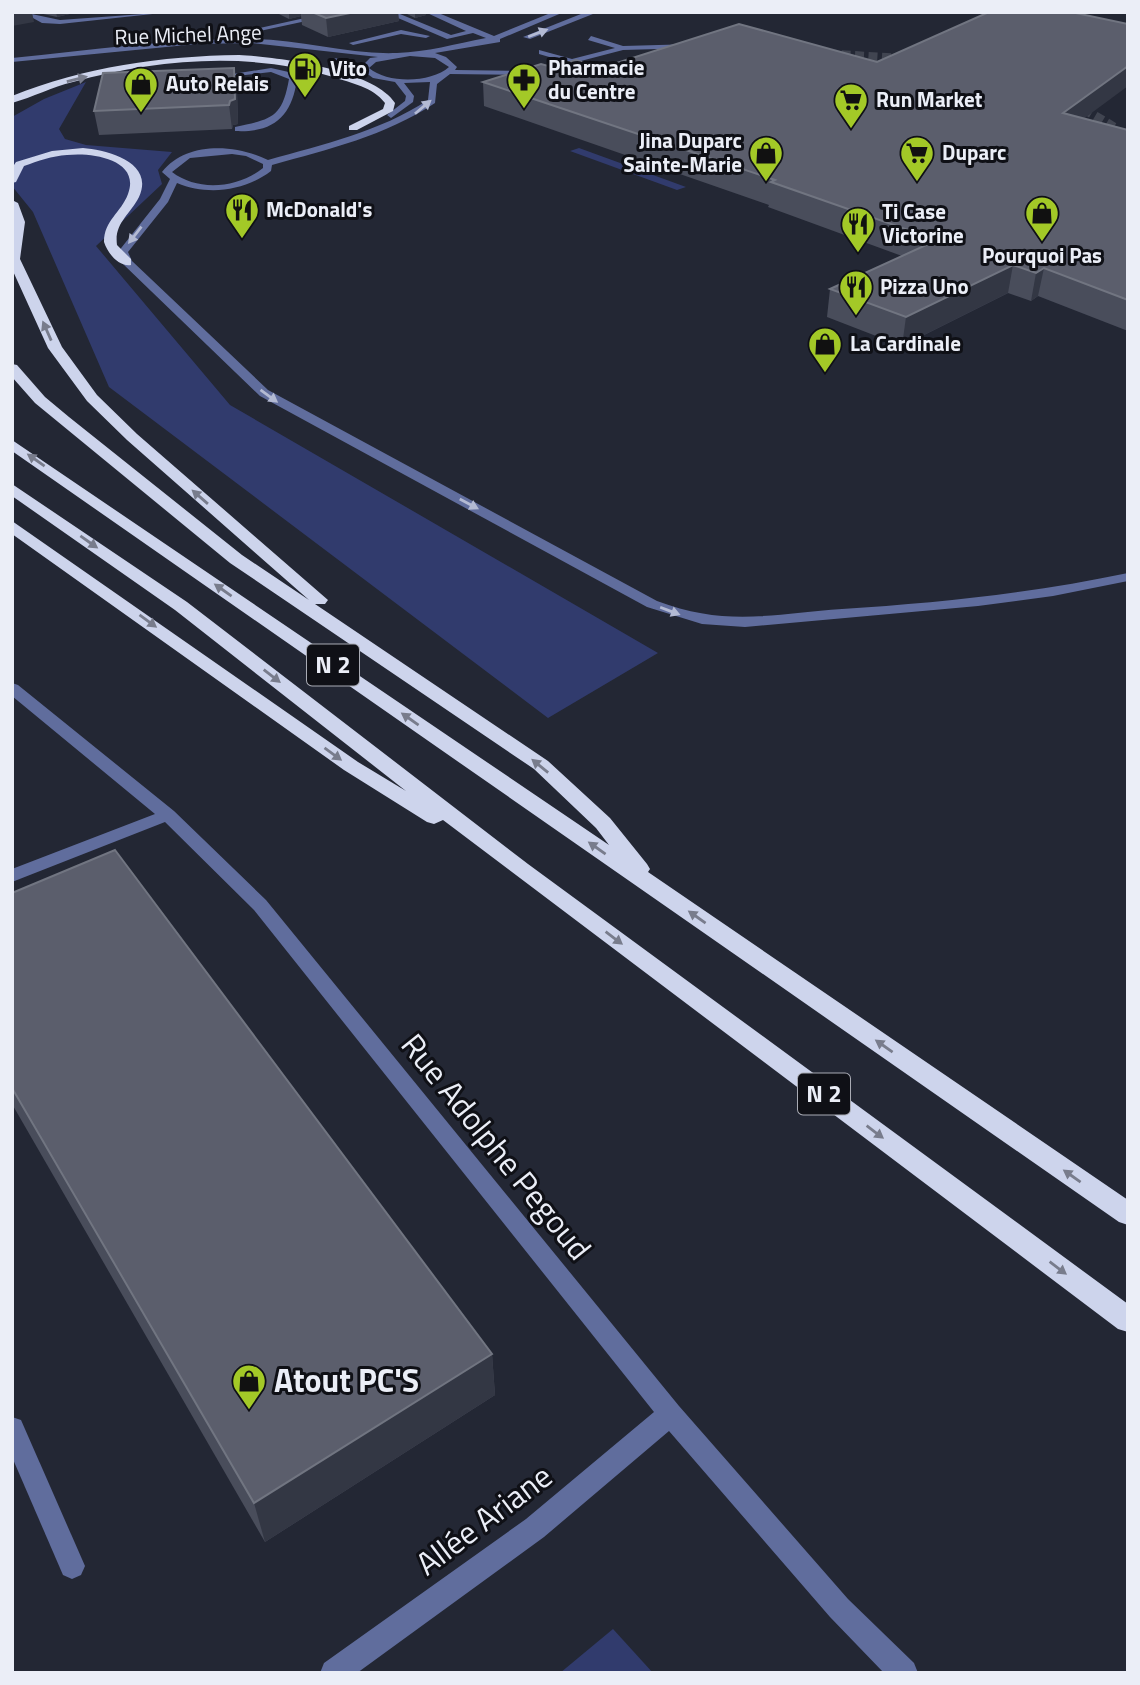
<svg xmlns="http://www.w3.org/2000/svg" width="1140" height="1685" font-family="'Titillium Web',sans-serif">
<rect width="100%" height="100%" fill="#232734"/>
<g fill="#313b6d">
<path d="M86,82L59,129L65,139L86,145L172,152L158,170L162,184L96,246L230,405L658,653L548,718L109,387L33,212L12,186V117L44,99Z"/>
<path d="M579,148L686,187L677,190L570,151Z"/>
<path d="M613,1629L653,1673H560Z"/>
</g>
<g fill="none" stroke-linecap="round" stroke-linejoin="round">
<g stroke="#414551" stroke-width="9" stroke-dasharray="9 4.5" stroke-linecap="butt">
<path d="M828,54L912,59"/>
<path d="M1072,102L1114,127"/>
</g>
<g fill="#606d9d" fill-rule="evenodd">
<path d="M22,12L60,20L171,12L60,24L42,23Z"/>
<path d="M332,12H348L241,35L237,33Z"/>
<path d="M384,12H395L451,35L466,31L425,12H436L494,36L553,12H564L500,39V42L435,53L446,57L457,67L455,70L527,71L563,61L539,54V50L572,59L615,48L588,40L591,36L623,46L694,44L698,46L694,48L623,50L527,75L450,74L437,84L435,103C385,136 329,149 272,165L271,171C245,191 208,196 177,183L168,202L128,252L132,261L268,390L657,601C725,627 773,614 842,609C938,603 1033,593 1128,573V581L1053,596L978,606L745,627L702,624L647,607L260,396L123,264L118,252L160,199L170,179L162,172C186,141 236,144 268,160C324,144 379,132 428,100L430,82L404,83L414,96L413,102L391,118L387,115L405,101L406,96L395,82L373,78L362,70L331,60L335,58L363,65L370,58L378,57L251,43L197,44L12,62V58C90,50 169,39 247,39C297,38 347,55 397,53C427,52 455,44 486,38L473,33L447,39ZM410,56L435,58L449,67C431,83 388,84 369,68L376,62ZM232,154L246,156L263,164V168C238,188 198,192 172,172L190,158Z"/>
<path d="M586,12H598L530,39L523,37Z"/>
<path d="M401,30L430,36L426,38L401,34L353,45L349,43Z"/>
<path d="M271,68L293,73L297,79C292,116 274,133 235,131V127C271,119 282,119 289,79L271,72L237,76L233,74Z"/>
<path d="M12,683L18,685L174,811L266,900L679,1406L848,1599L914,1663L918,1673H884L830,1617L669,1431L544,1537L357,1673H320L324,1663L526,1519L654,1412L254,910L165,822L12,882V869L155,814L12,696Z"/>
<path d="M12,1417L21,1420L85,1566L81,1575L72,1579L63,1575L12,1457Z"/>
</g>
<g fill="#cdd4ec" fill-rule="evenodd">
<path d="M239,55C277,57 374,70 395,103L393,111L357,130H349V126L383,109L385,103C373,87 351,83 333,77C249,51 157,59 73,82C52,87 33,97 12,103V96C84,67 162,56 239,55Z"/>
<path d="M83,148C107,150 155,162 139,197C130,215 114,223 117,245L131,259V265C119,267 108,254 104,242C104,220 121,213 128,194C141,159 91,152 67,155C52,156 38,161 24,166L16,182L12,183V168L16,162L52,151Z"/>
<path d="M12,200L18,203L25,222L20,259L62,347L97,395L137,434L328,600L325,604H315L548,761L610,818L647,864L650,869L648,872L1128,1200V1225L1119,1222L12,451V440L609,845L596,828L534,769L230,563L35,403L12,377V364L17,365L45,397L69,417L242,555L309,600L127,440L87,401L48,348L12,269Z"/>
<path d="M12,484L187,602L528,864L1128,1304V1332L1118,1329L443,820L434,824L427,822L344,770L12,534V521L358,762L406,791L175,610L12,496Z"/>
</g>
</g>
<g fill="#494d5b">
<path d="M34,12H78L57,17Z"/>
<path d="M275,12H398L399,21L328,37L302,25L301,16L289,19Z"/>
<path d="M403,12H426V15L415,18Z"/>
<path d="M877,62L1128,130V331L1038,296L1031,301L1008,293L902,346L827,317L830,289L902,256L768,207L769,205L484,106L483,82L552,67L601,68Z"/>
<path d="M234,68L237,91L238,124L233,125L232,129L99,135L94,111Z"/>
<path d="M12,893L492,1354L495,1395L265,1542L12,1104Z"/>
</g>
<g fill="#333744">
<path d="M12,12H32L34,22L12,26Z"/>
<path d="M56,12H78L57,17Z"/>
<path d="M289,12H301V16L289,19Z"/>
<path d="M355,12H398L399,21L328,37L326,18Z"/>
<path d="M415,12H426V15L415,18Z"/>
<path d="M1128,66V86L1059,137L1063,113Z"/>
<path d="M234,68L237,91L238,124L233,125L232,129L229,105Z"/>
<path d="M1013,265L1008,293L902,346L906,317Z"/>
<path d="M1044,268L1038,296L1031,301L1036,273Z"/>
<path d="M492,1354L495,1395L265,1542L254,1503Z"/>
</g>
<g fill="#5b5e6c" stroke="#717581" stroke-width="2">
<path d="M312,12H355L326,18Z"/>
<path d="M989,12H1071L1128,24V66L1063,113L1128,130V300L1044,268L1036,273L1013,265L906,317L830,289L937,240L771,182L775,180L483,82L541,64L552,67L576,60L601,68L739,24L877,62Z"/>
<path d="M234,68L235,99L230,101L229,105L94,111L103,73Z"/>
<path d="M115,850L492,1354L254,1503L12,1088V893Z"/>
</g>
<defs><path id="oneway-solid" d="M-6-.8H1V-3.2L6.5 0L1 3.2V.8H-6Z" transform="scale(1.75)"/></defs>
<g fill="#b3bad3">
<use href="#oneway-solid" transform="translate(538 33) rotate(-21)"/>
<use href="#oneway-solid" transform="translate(423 107) rotate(-40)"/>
<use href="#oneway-solid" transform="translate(135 235) rotate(128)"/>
<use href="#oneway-solid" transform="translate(269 396) rotate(36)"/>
<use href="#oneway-solid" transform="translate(469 504) rotate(28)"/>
<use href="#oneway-solid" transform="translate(670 611) rotate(21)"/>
</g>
<g fill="#787c8c">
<use href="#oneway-solid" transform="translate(77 79) rotate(-14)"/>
<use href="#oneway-solid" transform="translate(47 331) rotate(-114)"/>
<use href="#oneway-solid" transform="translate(36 460) rotate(-145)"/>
<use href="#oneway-solid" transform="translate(200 497) rotate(-139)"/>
<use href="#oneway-solid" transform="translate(89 542) rotate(35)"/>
<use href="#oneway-solid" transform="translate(223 590) rotate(-145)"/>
<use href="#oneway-solid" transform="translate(148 621) rotate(36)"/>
<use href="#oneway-solid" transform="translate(272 676) rotate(38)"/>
<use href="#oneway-solid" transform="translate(410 719) rotate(-145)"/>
<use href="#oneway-solid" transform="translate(333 754) rotate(36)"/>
<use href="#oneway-solid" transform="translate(540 766) rotate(-141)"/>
<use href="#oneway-solid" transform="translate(597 848) rotate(-145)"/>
<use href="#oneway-solid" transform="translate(697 917) rotate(-145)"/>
<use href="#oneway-solid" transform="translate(614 938) rotate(37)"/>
<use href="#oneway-solid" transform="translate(884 1046) rotate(-145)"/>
<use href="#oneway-solid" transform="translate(875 1132) rotate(37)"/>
<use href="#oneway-solid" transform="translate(1072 1176) rotate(-145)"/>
<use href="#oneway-solid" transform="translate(1058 1268) rotate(37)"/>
</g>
<defs>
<g id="fuel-pin" transform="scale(1.75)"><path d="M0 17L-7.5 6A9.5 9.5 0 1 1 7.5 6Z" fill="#a3c927" stroke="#0f1016"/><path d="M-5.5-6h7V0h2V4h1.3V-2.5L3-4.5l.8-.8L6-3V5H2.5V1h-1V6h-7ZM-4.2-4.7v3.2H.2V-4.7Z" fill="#111"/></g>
<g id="pharmacy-pin" transform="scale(1.75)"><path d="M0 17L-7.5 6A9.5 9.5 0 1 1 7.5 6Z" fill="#a3c927" stroke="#0f1016"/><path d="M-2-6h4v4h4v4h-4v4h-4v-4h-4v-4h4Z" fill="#111"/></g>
<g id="shop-pin" transform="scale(1.75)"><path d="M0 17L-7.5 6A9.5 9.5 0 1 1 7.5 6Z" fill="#a3c927" stroke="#0f1016"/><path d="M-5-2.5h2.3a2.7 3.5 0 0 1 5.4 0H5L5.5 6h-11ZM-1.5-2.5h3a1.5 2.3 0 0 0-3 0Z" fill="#111"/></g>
<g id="supermarket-pin" transform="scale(1.75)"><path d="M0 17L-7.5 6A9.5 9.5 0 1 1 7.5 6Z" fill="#a3c927" stroke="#0f1016"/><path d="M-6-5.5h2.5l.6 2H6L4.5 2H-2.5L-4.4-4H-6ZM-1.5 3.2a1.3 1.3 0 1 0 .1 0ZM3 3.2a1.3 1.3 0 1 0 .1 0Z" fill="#111"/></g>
<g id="restaurant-pin" transform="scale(1.75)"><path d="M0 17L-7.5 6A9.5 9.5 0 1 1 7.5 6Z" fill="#a3c927" stroke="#0f1016"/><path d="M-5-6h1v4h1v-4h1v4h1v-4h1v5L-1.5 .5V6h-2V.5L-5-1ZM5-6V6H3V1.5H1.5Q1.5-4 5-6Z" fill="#111"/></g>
</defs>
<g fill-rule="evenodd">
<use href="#fuel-pin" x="305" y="69"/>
<use href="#pharmacy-pin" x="524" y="80"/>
<use href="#shop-pin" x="141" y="84"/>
<use href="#supermarket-pin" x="851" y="100"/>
<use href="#shop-pin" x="766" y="153"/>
<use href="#supermarket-pin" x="917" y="153"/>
<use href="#restaurant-pin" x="242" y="210"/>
<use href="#shop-pin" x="1042" y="213"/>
<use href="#restaurant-pin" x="858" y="224"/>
<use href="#restaurant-pin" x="856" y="287"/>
<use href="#shop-pin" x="825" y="344"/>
<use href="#shop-pin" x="249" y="1381"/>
</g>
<g text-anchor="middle" stroke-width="6" stroke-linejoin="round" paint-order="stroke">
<g font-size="21" fill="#ebeef7" stroke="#0f1016">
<text transform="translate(188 35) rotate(-2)" y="7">Rue Michel Ange</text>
</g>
<g font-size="21" font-weight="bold" fill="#ebeef7" stroke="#0f1016" text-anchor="start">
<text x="548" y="75">Pharmacie<tspan x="548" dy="24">du Centre</tspan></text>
<text x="330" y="76">Vito</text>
<text x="166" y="91">Auto Relais</text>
<text x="876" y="107">Run Market</text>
<text x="742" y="148" text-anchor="end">Jina Duparc<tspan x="742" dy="24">Sainte-Marie</tspan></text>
<text x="942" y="160">Duparc</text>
<text x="266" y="217">McDonald's</text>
<text x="882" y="219">Ti Case<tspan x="882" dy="24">Victorine</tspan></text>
<text x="1042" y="263" text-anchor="middle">Pourquoi Pas</text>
<text x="880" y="294">Pizza Uno</text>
<text x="850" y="351">La Cardinale</text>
</g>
<g fill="#0f1016" stroke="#a9abb4" stroke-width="2">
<rect x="307" y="644.5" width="52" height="41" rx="5"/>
<rect x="798" y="1073.5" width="52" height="41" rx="5"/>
</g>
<g font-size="24" font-weight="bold" fill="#ebeef7">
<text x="333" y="673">N 2</text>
<text x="824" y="1102">N 2</text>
</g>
<g font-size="32" fill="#ebeef7" stroke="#0f1016">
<text transform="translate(496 1147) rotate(51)" y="11">Rue Adolphe Pegoud</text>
<text transform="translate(484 1520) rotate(-37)" y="11">Allée Ariane</text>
</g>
<g font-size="32" font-weight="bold" fill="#ebeef7" stroke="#0f1016" text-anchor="start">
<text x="274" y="1392">Atout PC'S</text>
</g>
</g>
<rect width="1140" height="1685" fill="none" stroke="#ebeef7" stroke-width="28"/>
</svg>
